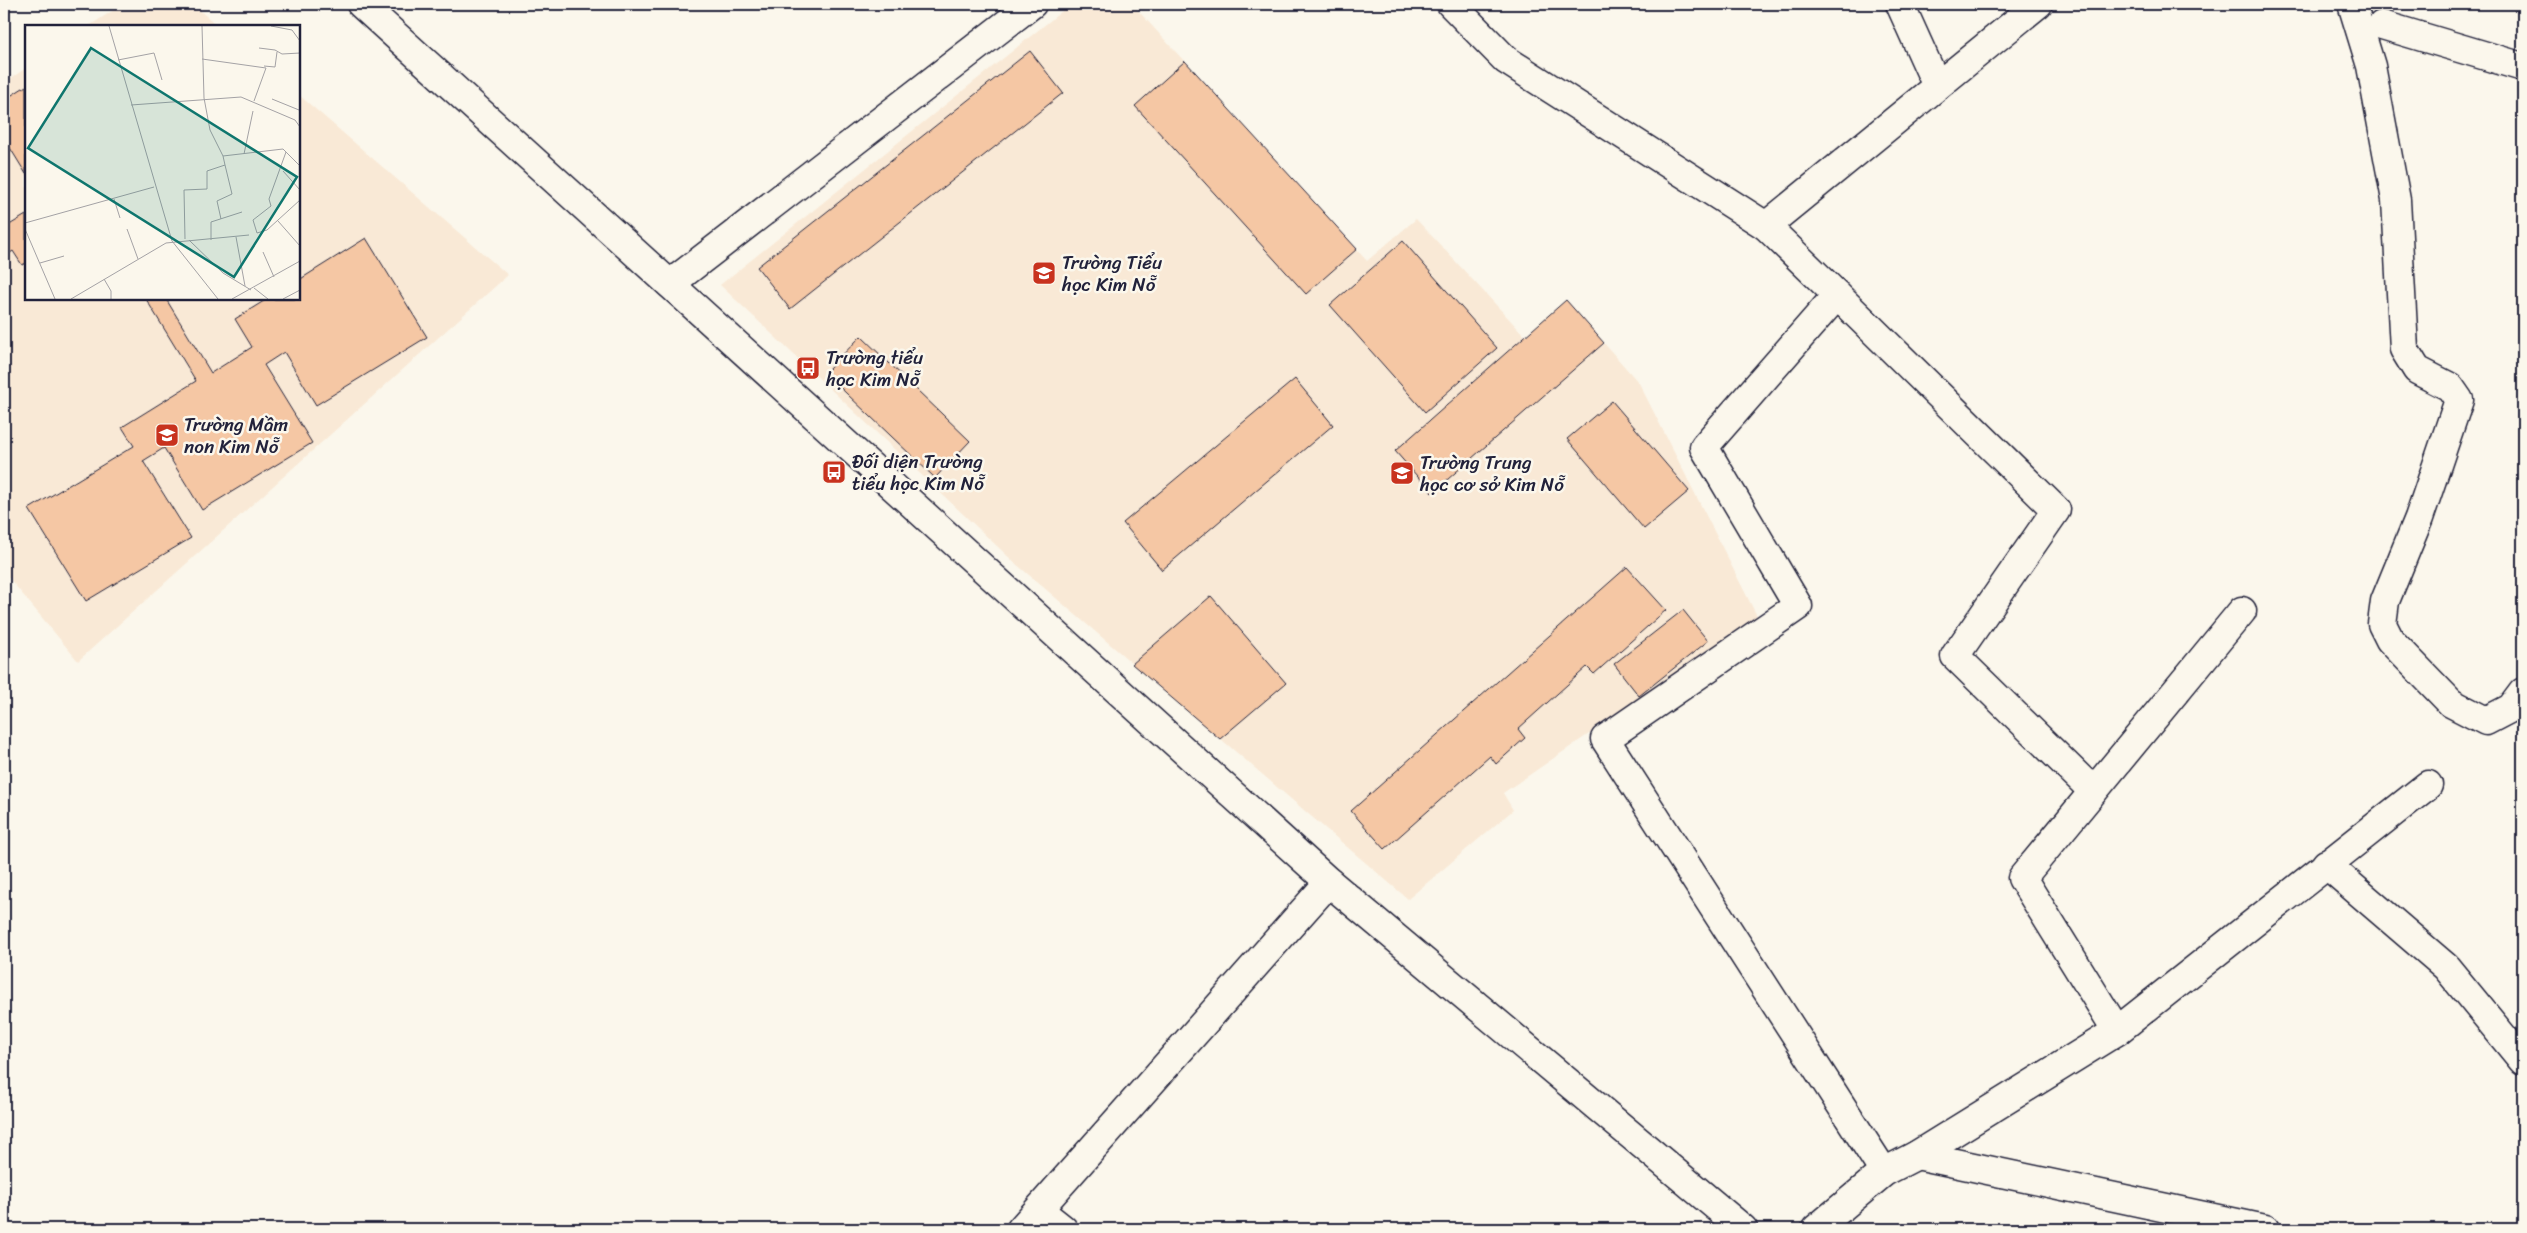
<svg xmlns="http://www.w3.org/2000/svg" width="2527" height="1233" font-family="Sriracha,sans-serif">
<rect width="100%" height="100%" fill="#fbf7ec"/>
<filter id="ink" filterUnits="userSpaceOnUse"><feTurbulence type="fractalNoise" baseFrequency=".02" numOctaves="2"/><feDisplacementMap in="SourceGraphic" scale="10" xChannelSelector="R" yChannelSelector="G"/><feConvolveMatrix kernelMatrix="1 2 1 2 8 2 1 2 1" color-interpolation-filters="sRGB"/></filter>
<g filter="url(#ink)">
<g fill="#f9e9d6">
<path d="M123,4H192L218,26H89Z"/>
<path d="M1071,4H1132L1367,261L1416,219L1525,336L1566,300L1639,383L1758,618L1503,793L1513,810L1408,899L1015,563L720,285Z"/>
<path d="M26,68V299H299V95L508,275L78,661L4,572V83Z"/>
</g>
<g fill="#f5c7a4" stroke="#22223b">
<path d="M1030,51L1063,93L790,309L757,267Z"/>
<path d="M1185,61L1357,249L1306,294L1135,106Z"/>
<path d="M26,86V174L4,138V100Z"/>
<path d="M26,215V263L22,265L13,251L4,257V223L6,227Z"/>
<path d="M366,238L427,337L316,405L284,352L264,365L312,443L202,510L164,448L143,461L191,538L86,601L29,509L134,446L122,427L196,381L146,299H166L211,373L252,347L235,319L267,299H299V280Z"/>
<path d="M1403,241L1497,348L1425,412L1330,305Z"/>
<path d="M1566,300L1604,343L1432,493L1395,451Z"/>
<path d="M861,336L970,441L935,478L825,373Z"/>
<path d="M1295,379L1333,425L1162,570L1123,523Z"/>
<path d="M1612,401L1689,491L1644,529L1567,439Z"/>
<path d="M1627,567L1666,610L1594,674L1587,667L1518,729L1525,738L1496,764L1490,756L1385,849L1351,811Z"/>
<path d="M1211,596L1286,683L1220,739L1132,664Z"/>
<path d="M1683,610L1708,641L1639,696L1614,664Z"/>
</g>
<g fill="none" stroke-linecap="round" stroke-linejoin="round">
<g stroke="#22223b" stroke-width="31">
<g id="minor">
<path d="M361,4L1329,882L1743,1229"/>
<path d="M1451,4L1506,60L1766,226L2038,4"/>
<path d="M1900,4L1937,86"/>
<path d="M2352,4L2371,66L2396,200L2404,349L2417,370L2450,387L2459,400L2419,518L2385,601L2382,624L2390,640L2451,703L2486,721L2511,708L2523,692"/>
<path d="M2382,25L2523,67"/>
<path d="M1766,226L1837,295L1704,447L1798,606L1605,739L1884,1172"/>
<path d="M670,284L1032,4"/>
<path d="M1837,295L2056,510L1955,656L2093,791"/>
<path d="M2326,864L2446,967L2523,1061"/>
<path d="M2117,1031L2022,878L2242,611"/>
<path d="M1917,1155L2265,1229"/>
<path d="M1039,1210L1063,1229"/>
<path d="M1021,1229L1329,882"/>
<path d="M1816,1229L1884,1172L1917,1155L2117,1031L2428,785"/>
</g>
</g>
<use href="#minor" stroke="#fbf7ec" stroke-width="28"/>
</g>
</g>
<defs>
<g id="school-square" transform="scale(1.25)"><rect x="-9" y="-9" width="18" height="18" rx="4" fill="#c8321e" stroke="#fbf7ec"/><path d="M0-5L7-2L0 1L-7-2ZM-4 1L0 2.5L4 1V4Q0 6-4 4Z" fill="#fff"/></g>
<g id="bus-square" transform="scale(1.25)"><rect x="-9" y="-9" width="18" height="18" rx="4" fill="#c8321e" stroke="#fbf7ec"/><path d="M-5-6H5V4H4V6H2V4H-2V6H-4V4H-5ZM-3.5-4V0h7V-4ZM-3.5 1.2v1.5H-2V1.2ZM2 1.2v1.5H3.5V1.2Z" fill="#fff"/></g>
</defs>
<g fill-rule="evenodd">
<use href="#school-square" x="1044" y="273"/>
<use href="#bus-square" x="808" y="368"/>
<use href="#school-square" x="167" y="435"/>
<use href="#bus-square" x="834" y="472"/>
<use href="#school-square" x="1402" y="473"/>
</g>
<g text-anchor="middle" stroke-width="5" stroke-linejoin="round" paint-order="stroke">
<g font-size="19" fill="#22223b" stroke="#fbf7ec" text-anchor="start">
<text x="1062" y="269">Trường Tiểu<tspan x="1062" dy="22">học Kim Nỗ</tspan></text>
<text x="826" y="364">Trường tiểu<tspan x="826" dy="22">học Kim Nỗ</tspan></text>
<text x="184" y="431">Trường Mầm<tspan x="184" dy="22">non Kim Nỗ</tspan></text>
<text x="852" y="468">Đối diện Trường<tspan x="852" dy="22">tiểu học Kim Nỗ</tspan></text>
<text x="1420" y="469">Trường Trung<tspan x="1420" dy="22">học cơ sở Kim Nỗ</tspan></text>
</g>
</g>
<g transform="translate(25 25)">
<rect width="275" height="275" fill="#fbf7ec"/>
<path fill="none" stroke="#a4a2a5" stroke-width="1" d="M84,1L147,216L193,274M177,1L179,73L185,105L198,131L258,124L275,141M246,1L267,5L275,16M234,23L250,25L257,29L275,28M177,34L241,43L229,76M93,35L129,28L137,55M239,41L250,42L252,27M247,74L274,85M106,80L216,72L270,95L275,102M261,127L244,174L246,181L228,195L232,208L242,205L275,175M219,129L228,86M258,146L275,165M89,174L95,193M196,194L192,176L207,169L200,140M253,196L275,221M0,198L129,162M0,204L30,274M102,204L113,234M211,212L220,261M160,214L159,165L182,164V146L200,140L198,131M164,215L198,248L226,265M186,215V197L217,187M238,227L249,252M15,238L39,231M79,254L86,266V274M229,263L243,274M46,274L141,218L224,210M207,274L275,236M258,274L275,265"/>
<path fill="#0f766e" fill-opacity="0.15" stroke="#0f766e" stroke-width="2.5" d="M66,23L272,152L209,252L3,123Z"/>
<rect width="275" height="275" fill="none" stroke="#22223b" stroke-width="2.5"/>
</g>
<rect width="2527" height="1233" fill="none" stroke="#fbf7ec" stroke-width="20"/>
<rect x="10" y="10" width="2507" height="1213" fill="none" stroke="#22223b" stroke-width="2" filter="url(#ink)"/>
</svg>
